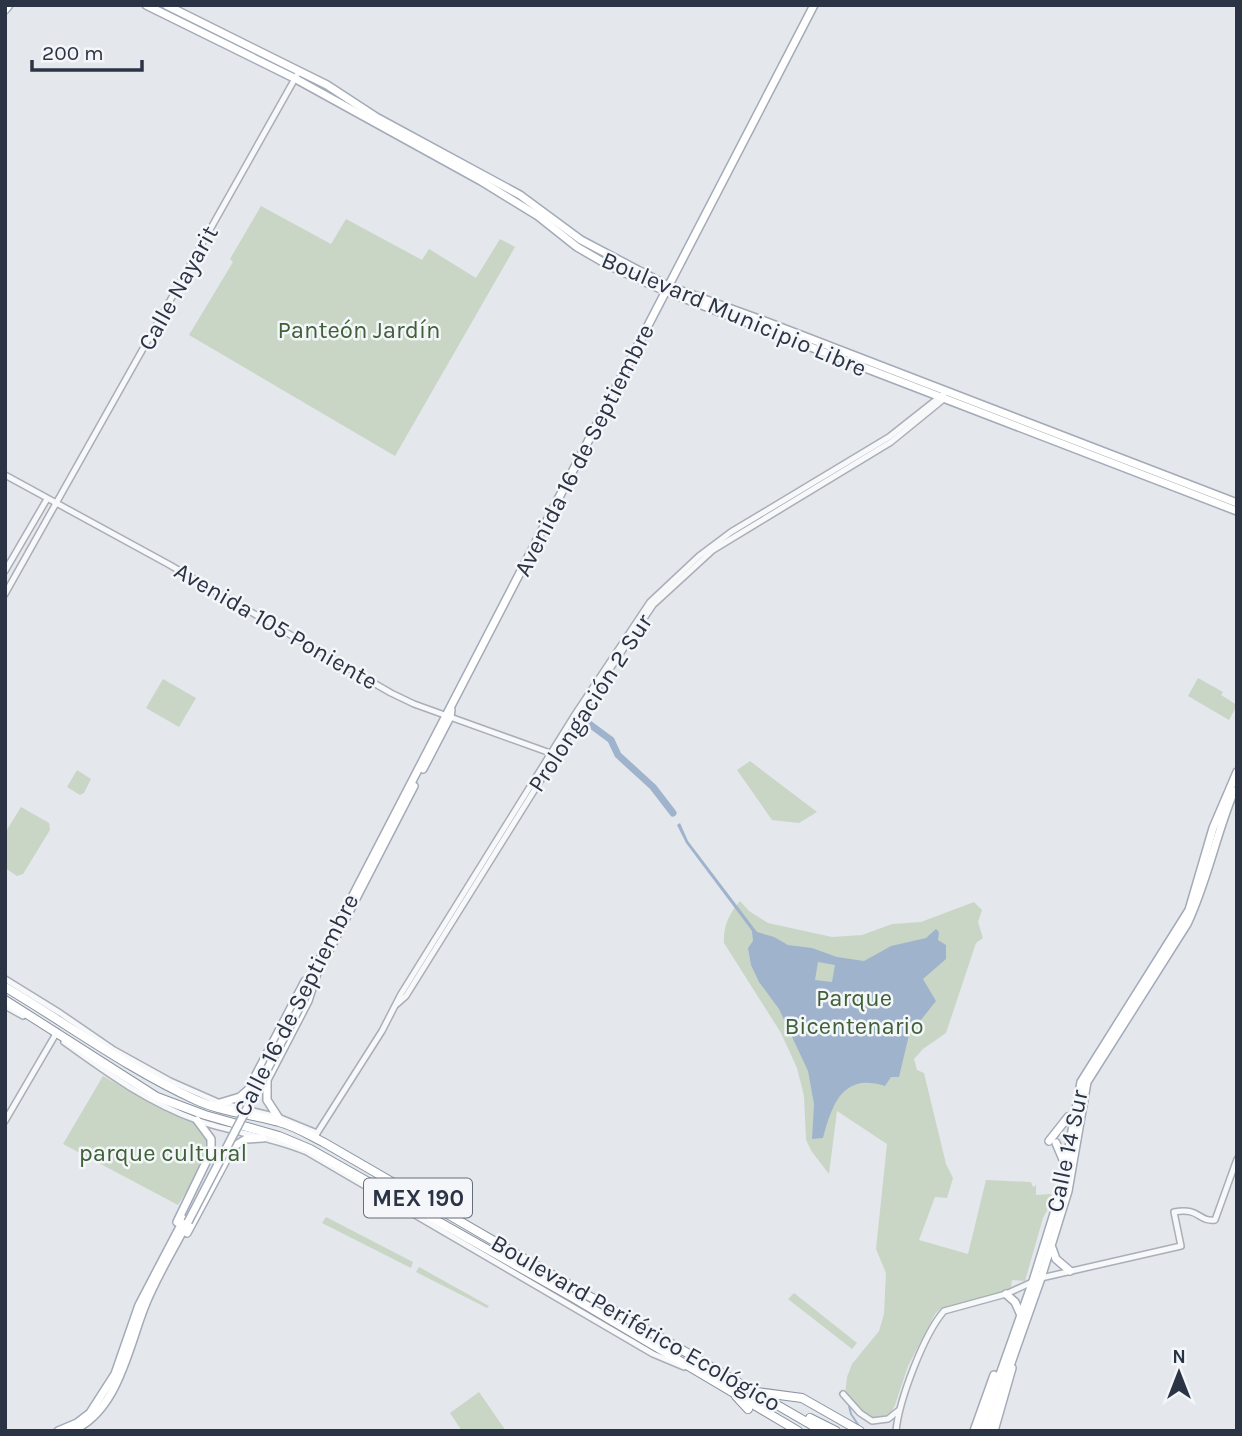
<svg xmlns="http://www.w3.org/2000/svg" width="1242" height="1436" font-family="Karla,sans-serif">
<rect width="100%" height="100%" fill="#e4e7ec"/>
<g fill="#c9d6c5">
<path d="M261,206L331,244L346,219L422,260L429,249L476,278L500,239L515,247L395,456L189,335L233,262L230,259Z"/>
<path d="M1198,678L1223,692L1221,695L1237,705L1229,720L1188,696Z"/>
<path d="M163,679L196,698L179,727L146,708Z"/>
<path d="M750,761L817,812L799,823L772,820L737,770Z"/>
<path d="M77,770L91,779L84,793L80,795L67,787Z"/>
<path d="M21,807L49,823L50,830L23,874L17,876L5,868V833Z"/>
<path d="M740,901L749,911L768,923L832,937L862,935L892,924L921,922L974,902L982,910L978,922L983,938L976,943L946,1033L923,1049L914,1059L917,1070L924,1073L946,1164L953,1178L947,1198L935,1197L919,1240L968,1254L986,1180L1031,1182L1033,1187L1036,1185V1195L1051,1194L1052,1197L1058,1189L1043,1218L1025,1281L1012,1280L1011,1287L1002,1293L940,1309L935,1314L908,1366L895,1405L891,1413L881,1418L867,1416L845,1394L847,1377L852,1364L879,1331L884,1314L886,1273L876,1249L887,1144L837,1111L829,1174L812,1152L806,1140L804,1096L797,1068L781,1033L724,943C723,926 729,914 740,901Z"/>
<path d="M103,1076L157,1107L195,1123L207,1140L203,1165L178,1205L63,1144Z"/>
<path d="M326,1217L413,1262L411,1268L322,1223Z"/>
<path d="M419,1267L489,1306L487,1308L416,1272Z"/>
<path d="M794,1293L857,1343L852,1349L788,1299Z"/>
<path d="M479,1392L506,1431H462L450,1413Z"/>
</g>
<path fill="#9fb4cc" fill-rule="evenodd" d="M680,823L688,841L757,932L774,937L788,945L812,948L837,957L864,961L891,946L926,938L936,929L939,932L938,940L946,945V959L923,979L936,1001L909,1035L899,1077H891L885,1086C843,1072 832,1104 823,1138L812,1139L814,1104L808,1071L779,1009L759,982L751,965L748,948L753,941L752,931L686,843L677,825ZM818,962L835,965L832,982L815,980Z"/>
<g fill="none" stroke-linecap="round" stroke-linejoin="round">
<g stroke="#9fb4cc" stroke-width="2">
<path d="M584,720L612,742L617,754L655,788L673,814"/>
<path d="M849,1406L851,1414L859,1426"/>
</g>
<path stroke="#9fb4cc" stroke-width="7" d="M584,720L611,740L618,755L653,787L673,813"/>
<g stroke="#a9aeb7" stroke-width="8">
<g id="minor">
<path d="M5,475L168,564L391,693L414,704L553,754"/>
<path d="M5,571L47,499"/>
<path d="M5,594L297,75"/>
<path d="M5,979L60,1013L114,1050L170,1081L220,1103L278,1117L317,1133"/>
<path d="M397,1004L406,996L610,669L653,605L713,550L891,442L945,398"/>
<path d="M5,1006L23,1016"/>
<path d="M64,1042C107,1073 148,1103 199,1121C234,1133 272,1137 307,1152L653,1354L684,1367"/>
<path d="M5,1121L57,1032"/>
<path d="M314,1138L382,1031L401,994L574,716L650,602L699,556L731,532L889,437L946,392"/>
<path d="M843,1394L860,1413L872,1421L888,1419L898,1411"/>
<path d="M896,1431C899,1400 924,1334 944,1311L1006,1294L1041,1278L1181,1246L1174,1212C1200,1207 1198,1222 1215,1220L1237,1159"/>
</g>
</g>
<g stroke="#a3abb8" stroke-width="10">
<g id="major">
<path d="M146,5L296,79L481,181L538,216L577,247L608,265L665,291L1237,511"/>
<path d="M166,5L327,85L376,117L520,195L581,240L668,286L767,322L1237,503"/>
<path d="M5,10L9,5"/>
<path d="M423,769L450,717L451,710"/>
<path d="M330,949L414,786"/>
<path d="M306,986L814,5"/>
<path d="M220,1103L240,1097L248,1090L305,981"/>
<path d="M278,1117L267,1100V1080L308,1001L317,973"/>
<path d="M1049,1141L1068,1117L1078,1116"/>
<path d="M1056,1143L1065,1164"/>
<path d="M177,1222L211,1152V1139L197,1120"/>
<path d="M187,1233L233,1147L246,1139L263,1138"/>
<path d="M1052,1248L1056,1259L1070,1271"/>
<path d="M1006,1294L1015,1302L1020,1313"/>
<path d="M58,1431L77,1423L90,1413L115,1374L139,1305L184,1219"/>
<path d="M71,1431C117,1413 128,1349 144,1308C155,1279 172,1252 186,1225"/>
<path d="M974,1431L994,1375"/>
<path d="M980,1431L1033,1281L1061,1191L1081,1082L1189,910L1213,828L1237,772"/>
<path d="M987,1431L1041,1278L1068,1191L1087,1082L1187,924C1207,882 1216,834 1234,791"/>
<path d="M994,1431L1012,1368"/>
</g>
</g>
<g stroke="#8b94a3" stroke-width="10">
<g id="highway">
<path d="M5,987C69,1025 128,1069 196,1100C222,1112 251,1114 279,1122C295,1126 309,1135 323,1142L822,1431"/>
<path d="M5,1000L157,1097L205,1115L279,1136L310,1149L572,1297L798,1431"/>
<path d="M757,1392L802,1398L860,1431"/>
<path d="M736,1396L748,1409"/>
<path d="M810,1418L836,1431"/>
</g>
</g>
<use href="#minor" stroke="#f7f8fa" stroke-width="5"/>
<use href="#major" stroke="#fff" stroke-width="7"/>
<use href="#highway" stroke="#fff" stroke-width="8"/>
<g stroke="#a3abb8" stroke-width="10" stroke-linecap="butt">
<path id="major-bridge" d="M188,1222L310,987"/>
</g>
<use href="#major-bridge" stroke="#fff" stroke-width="7"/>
</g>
<g text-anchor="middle" stroke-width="5" stroke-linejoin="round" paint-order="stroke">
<rect fill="#f4f6f9" stroke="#676e7b" stroke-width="2" x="364" y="1178.5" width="108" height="39" rx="5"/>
<g font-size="23" font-weight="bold" fill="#2b3445">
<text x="418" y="1206">MEX 190</text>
</g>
<g font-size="24" fill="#2b3445" stroke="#f4f6f9">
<text transform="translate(178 288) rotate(-61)" y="8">Calle Nayarit</text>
<text transform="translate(734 314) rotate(23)" y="8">Boulevard Municipio Libre</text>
<text transform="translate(584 450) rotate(-63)" y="8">Avenida 16 de Septiembre</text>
<text transform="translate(276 626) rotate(30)" y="8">Avenida 105 Poniente</text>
<text transform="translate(590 703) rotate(-57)" y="8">Prolongación 2 Sur</text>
<text transform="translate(296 1005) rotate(-63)" y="8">Calle 16 de Septiembre</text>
<text transform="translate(1067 1151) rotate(-78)" y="8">Calle 14 Sur</text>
<text transform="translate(636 1323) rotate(30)" y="8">Boulevard Periférico Ecológico</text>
</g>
<g font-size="24" fill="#3f6138" stroke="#f4f6f9">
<text x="359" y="338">Panteón Jardín</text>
<text x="854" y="1006">Parque<tspan x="854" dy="28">Bicentenario</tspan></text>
<text x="163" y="1161">parque cultural</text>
</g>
</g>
<rect width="1242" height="1436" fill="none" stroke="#2b3445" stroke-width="14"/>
<g transform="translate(1179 1373)" stroke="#f4f6f9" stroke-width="5" paint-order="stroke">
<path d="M0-5L12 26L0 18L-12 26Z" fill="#2b3445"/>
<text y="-10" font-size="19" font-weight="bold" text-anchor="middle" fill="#2b3445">N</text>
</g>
<path d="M32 60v10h110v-10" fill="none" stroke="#2b3445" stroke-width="3.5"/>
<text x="42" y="60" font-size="21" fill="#2b3445" stroke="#f4f6f9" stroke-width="5" paint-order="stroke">200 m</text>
</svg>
